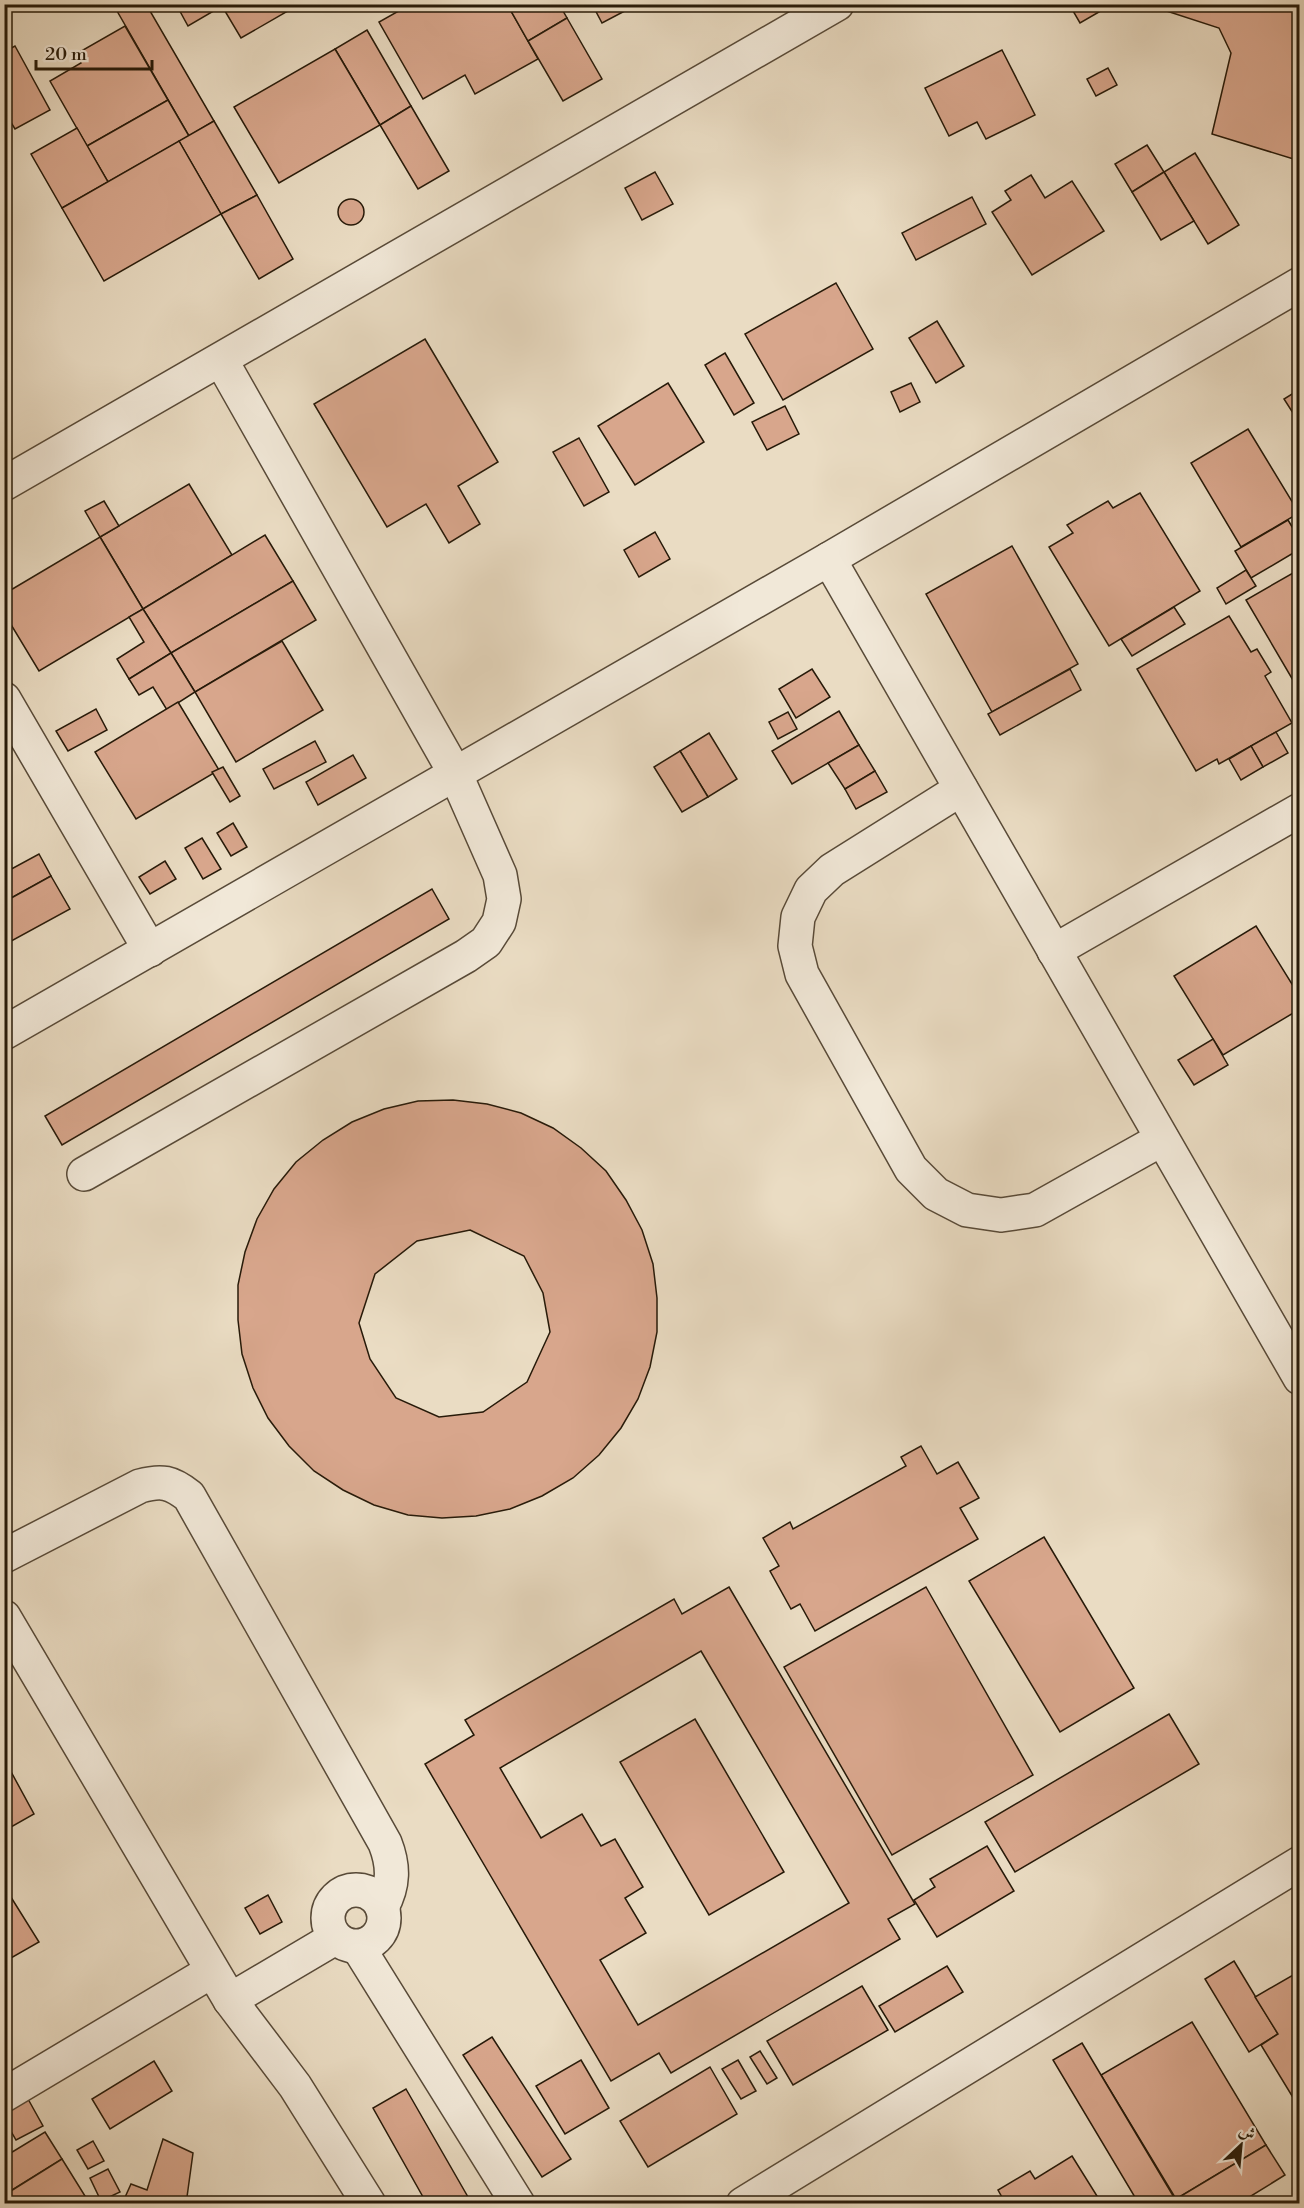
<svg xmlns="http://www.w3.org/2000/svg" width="1304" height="2208" font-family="'Libre Bodoni',Amiri,serif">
<rect width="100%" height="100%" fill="#eadcc3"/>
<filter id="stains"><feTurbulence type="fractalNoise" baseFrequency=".00333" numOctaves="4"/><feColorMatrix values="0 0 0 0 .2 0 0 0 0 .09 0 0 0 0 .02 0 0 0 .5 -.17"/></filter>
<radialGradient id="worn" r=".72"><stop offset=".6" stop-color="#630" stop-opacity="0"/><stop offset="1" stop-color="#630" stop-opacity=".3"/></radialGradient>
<g fill="#d8a68c" stroke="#271a09" stroke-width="1.5" fill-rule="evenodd">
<path d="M113,4H146L214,121L189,136Z"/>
<path d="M176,4H300L241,38L222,6L188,26Z"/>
<path d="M411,4H507L538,59L475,94L465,75L423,99L379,22Z"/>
<path d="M507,4H559L567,18L528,41Z"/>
<path d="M592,4H638L602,23Z"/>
<path d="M1069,4H1111V5L1080,23Z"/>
<path d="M1145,4H1300V161L1212,134L1231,53L1219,28Z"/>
<path d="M567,18L602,79L563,101L528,41Z"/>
<path d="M125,26L168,100L87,146L50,81L81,63L76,54Z"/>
<path d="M367,30L411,106L380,125L335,49Z"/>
<path d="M15,46L50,110L15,129L4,111V52Z"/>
<path d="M335,49L380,125L279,183L234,107Z"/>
<path d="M1002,50L1035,115L986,139L977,122L949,136L925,88Z"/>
<path d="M1108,68L1117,85L1096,96L1087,79Z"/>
<path d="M168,100L189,136L108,182L87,146Z"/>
<path d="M411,106L449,171L418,189L380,125Z"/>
<path d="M214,121L257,195L221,214L179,141Z"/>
<path d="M77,128L108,182L62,208L31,154Z"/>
<path d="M179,141L221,214L104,281L62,208Z"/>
<path d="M1147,145L1164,172L1132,192L1115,164Z"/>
<path d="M1195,153L1239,225L1208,244L1164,172Z"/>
<path d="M655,172L673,204L642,220L625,188Z"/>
<path d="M1164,172L1194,221L1161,240L1132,192Z"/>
<path d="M1031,175L1045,198L1072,181L1104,231L1032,275L992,212L1011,200L1005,191Z"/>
<path d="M257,195L293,259L259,279L221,214Z"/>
<path d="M972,197L986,224L916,260L902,233Z"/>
<circle cx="351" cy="212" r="13"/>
<path d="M836,283L873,349L783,400L745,334Z"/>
<path d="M937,321L964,366L936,383L909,338Z"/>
<path d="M425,339L498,462L458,486L480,524L449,543L426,504L387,527L314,404Z"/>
<path d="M725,353L754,403L734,415L705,365Z"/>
<path d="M668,383L704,442L635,485L598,426Z"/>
<path d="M911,383L920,402L900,412L891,392Z"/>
<path d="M1300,389V424L1284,399Z"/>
<path d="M785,406L799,434L767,450L752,422Z"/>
<path d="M1248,429L1299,513L1241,547L1191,463Z"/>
<path d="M579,438L609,492L584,506L553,452Z"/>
<path d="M189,484L232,555L143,609L100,537Z"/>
<path d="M1140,493L1200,591L1109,646L1049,547L1073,533L1067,525L1108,501L1113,508Z"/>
<path d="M104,501L119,526L100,537L85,511Z"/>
<path d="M1288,520L1300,540V549L1251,578L1235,551Z"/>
<path d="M655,532L670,559L639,577L624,550Z"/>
<path d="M265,535L293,581L171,653L143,609Z"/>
<path d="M100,537L143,609L39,671L4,613V594Z"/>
<path d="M1012,546L1078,664L992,712L926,594Z"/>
<path d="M1300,569V686L1297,687L1246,600Z"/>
<path d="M1246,570L1256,586L1226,604L1217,588Z"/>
<path d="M293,581L316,620L195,692L171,653Z"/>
<path d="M1174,607L1185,624L1132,656L1121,639Z"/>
<path d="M143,609L171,653L129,679L117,659L144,642L129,617Z"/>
<path d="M1229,616L1251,652L1257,649L1271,672L1265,676L1292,723L1219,764L1217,759L1196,771L1137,669Z"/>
<path d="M282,641L323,710L236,762L195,692Z"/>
<path d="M171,653L195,692L167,710L153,687L139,695L129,679Z"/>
<path d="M812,669L830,697L796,718L779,689Z"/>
<path d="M1070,669L1081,690L1000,735L988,714Z"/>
<path d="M178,702L219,770L136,819L95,752Z"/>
<path d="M96,709L107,730L68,751L56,731Z"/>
<path d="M839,711L859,745L792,784L772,751Z"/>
<path d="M788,712L797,729L778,739L769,722Z"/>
<path d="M1276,732L1288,753L1263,767L1251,746Z"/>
<path d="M709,733L737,779L708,797L680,751Z"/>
<path d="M315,741L326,762L274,789L263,769Z"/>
<path d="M859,745L875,771L845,789L828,763Z"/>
<path d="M1251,746L1263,767L1241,780L1229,759Z"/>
<path d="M680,751L708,797L682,812L654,767Z"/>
<path d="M353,755L366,778L318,805L306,782Z"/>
<path d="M223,767L240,796L230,802L212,772Z"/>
<path d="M875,771L887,792L856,809L845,789Z"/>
<path d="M233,823L247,847L231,856L217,833Z"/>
<path d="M202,838L221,869L203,879L185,848Z"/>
<path d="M39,854L51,876L4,902V873Z"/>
<path d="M165,861L176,879L150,894L139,877Z"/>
<path d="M51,876L70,909L4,945V902Z"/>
<path d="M432,889L449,919L62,1145L45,1116Z"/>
<path d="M1256,926L1300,997V1009L1223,1055L1174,976Z"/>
<path d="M1213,1039L1228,1065L1194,1085L1178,1060Z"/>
<path d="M453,1100L487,1104L521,1113L553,1128L581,1148L606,1171L626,1200L642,1230L653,1264L657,1298V1332L650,1367L638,1399L621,1428L599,1455L573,1478L542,1496L510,1509L476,1516L442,1518L408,1515L374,1505L343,1490L314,1471L289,1446L268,1418L253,1388L242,1354L238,1320V1285L245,1252L257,1219L274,1189L296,1162L323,1140L352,1122L384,1109L418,1101ZM470,1230L524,1256L543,1293L550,1332L527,1382L483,1412L439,1417L396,1398L370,1359L359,1323L375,1274L417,1241Z"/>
<path d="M921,1446L937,1474L958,1462L979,1498L960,1508L978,1539L815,1631L800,1604L791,1609L770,1571L779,1566L763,1538L790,1522L793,1529L906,1466L901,1457Z"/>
<path d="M1044,1537L1134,1688L1060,1732L969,1581Z"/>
<path d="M729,1587L915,1904L888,1919L900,1939L671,2073L659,2053L611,2081L425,1764L474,1735L465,1720L674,1599L682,1614ZM701,1651L849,1903L638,2025L600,1960L646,1933L625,1898L643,1887L615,1839L601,1846L582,1814L541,1838L500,1768Z"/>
<path d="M926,1587L1033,1775L892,1855L784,1667Z"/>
<path d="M1169,1714L1199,1764L1015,1872L985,1822Z"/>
<path d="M695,1719L784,1872L709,1915L620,1762Z"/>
<path d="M9,1768L34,1814L4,1831V1770Z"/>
<path d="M987,1846L1014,1891L937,1937L914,1900L935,1887L930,1879Z"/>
<path d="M4,1886L39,1942L4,1962Z"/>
<path d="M268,1895L282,1922L260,1934L245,1908Z"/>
<path d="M1234,1961L1278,2034L1249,2052L1205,1979Z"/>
<path d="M947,1966L963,1992L895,2032L879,2006Z"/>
<path d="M1300,1971V2109L1261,2045L1278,2034L1255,1997Z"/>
<path d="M862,1986L888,2030L793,2085L767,2041Z"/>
<path d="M1192,2022L1266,2145L1176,2199L1101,2075Z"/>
<path d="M492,2037L571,2159L542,2177L463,2055Z"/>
<path d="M1082,2043L1101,2075L1178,2204H1139L1053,2060Z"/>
<path d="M760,2051L777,2078L767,2084L750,2057Z"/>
<path d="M581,2060L609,2108L565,2134L536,2086Z"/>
<path d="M738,2060L756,2091L741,2099L722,2069Z"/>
<path d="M154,2061L172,2091L110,2129L92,2099Z"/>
<path d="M710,2067L737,2114L648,2167L620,2121Z"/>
<path d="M406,2089L472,2204H427L373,2108Z"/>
<path d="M28,2099L43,2126L16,2140L4,2119V2112Z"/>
<path d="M45,2132L62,2159L4,2195V2157Z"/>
<path d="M163,2139L193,2153L187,2197L198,2204H122L131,2184L147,2190Z"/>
<path d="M93,2141L104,2161L88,2169L77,2150Z"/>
<path d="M1266,2145L1285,2175L1238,2204H1178L1176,2199Z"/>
<path d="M1072,2156L1102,2204H995L1003,2199L998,2190L1030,2171L1035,2179Z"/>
<path d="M62,2159L90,2204H12L6,2194Z"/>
<path d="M108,2169L120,2192L101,2201L90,2178Z"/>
</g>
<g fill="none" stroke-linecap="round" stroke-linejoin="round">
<g stroke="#584a38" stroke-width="36">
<g id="minor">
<path d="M4,484L837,4"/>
<path d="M829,559L1300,1378"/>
<path d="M4,699L150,950"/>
<path d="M961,789L832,870L811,890L798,917L795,946L802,974L911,1169L936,1194L967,1210L1001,1215L1035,1210L1162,1139"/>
<path d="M1054,951L1300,810"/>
<path d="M4,1033L829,559L1300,284"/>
<path d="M84,1174L466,956L486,942L499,922L504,899L500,875L455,773L221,360"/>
<path d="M4,1556L140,1486C162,1480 171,1482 189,1496L385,1843C394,1866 394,1885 382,1907"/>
<path d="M4,1617L230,2000L295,2086L369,2204"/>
<circle cx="356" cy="1918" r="28"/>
<path d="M358,1947L518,2204"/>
<path d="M230,2000L335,1938"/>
<path d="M4,2095L212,1971"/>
<path d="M743,2204L1300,1863"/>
</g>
</g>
<use href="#minor" stroke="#f1e8d8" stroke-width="33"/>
</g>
<rect width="1304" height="2208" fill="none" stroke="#eadcc3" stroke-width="24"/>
<rect x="6" y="6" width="1292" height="2196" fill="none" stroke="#271a09" stroke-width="3"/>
<rect x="12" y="12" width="1280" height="2184" fill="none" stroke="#271a09" stroke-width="1.5"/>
<g transform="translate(1241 2145) rotate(26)" stroke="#f1e8d8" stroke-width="4.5" paint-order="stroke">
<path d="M0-4.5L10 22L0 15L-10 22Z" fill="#271a09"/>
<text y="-9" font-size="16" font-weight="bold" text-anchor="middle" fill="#271a09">ش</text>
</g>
<path d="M36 60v9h116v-9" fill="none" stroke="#271a09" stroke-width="3"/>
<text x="45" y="60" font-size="18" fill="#271a09" stroke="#f1e8d8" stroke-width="4.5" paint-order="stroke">20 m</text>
<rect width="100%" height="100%" filter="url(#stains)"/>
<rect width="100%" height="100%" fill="url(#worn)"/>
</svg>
